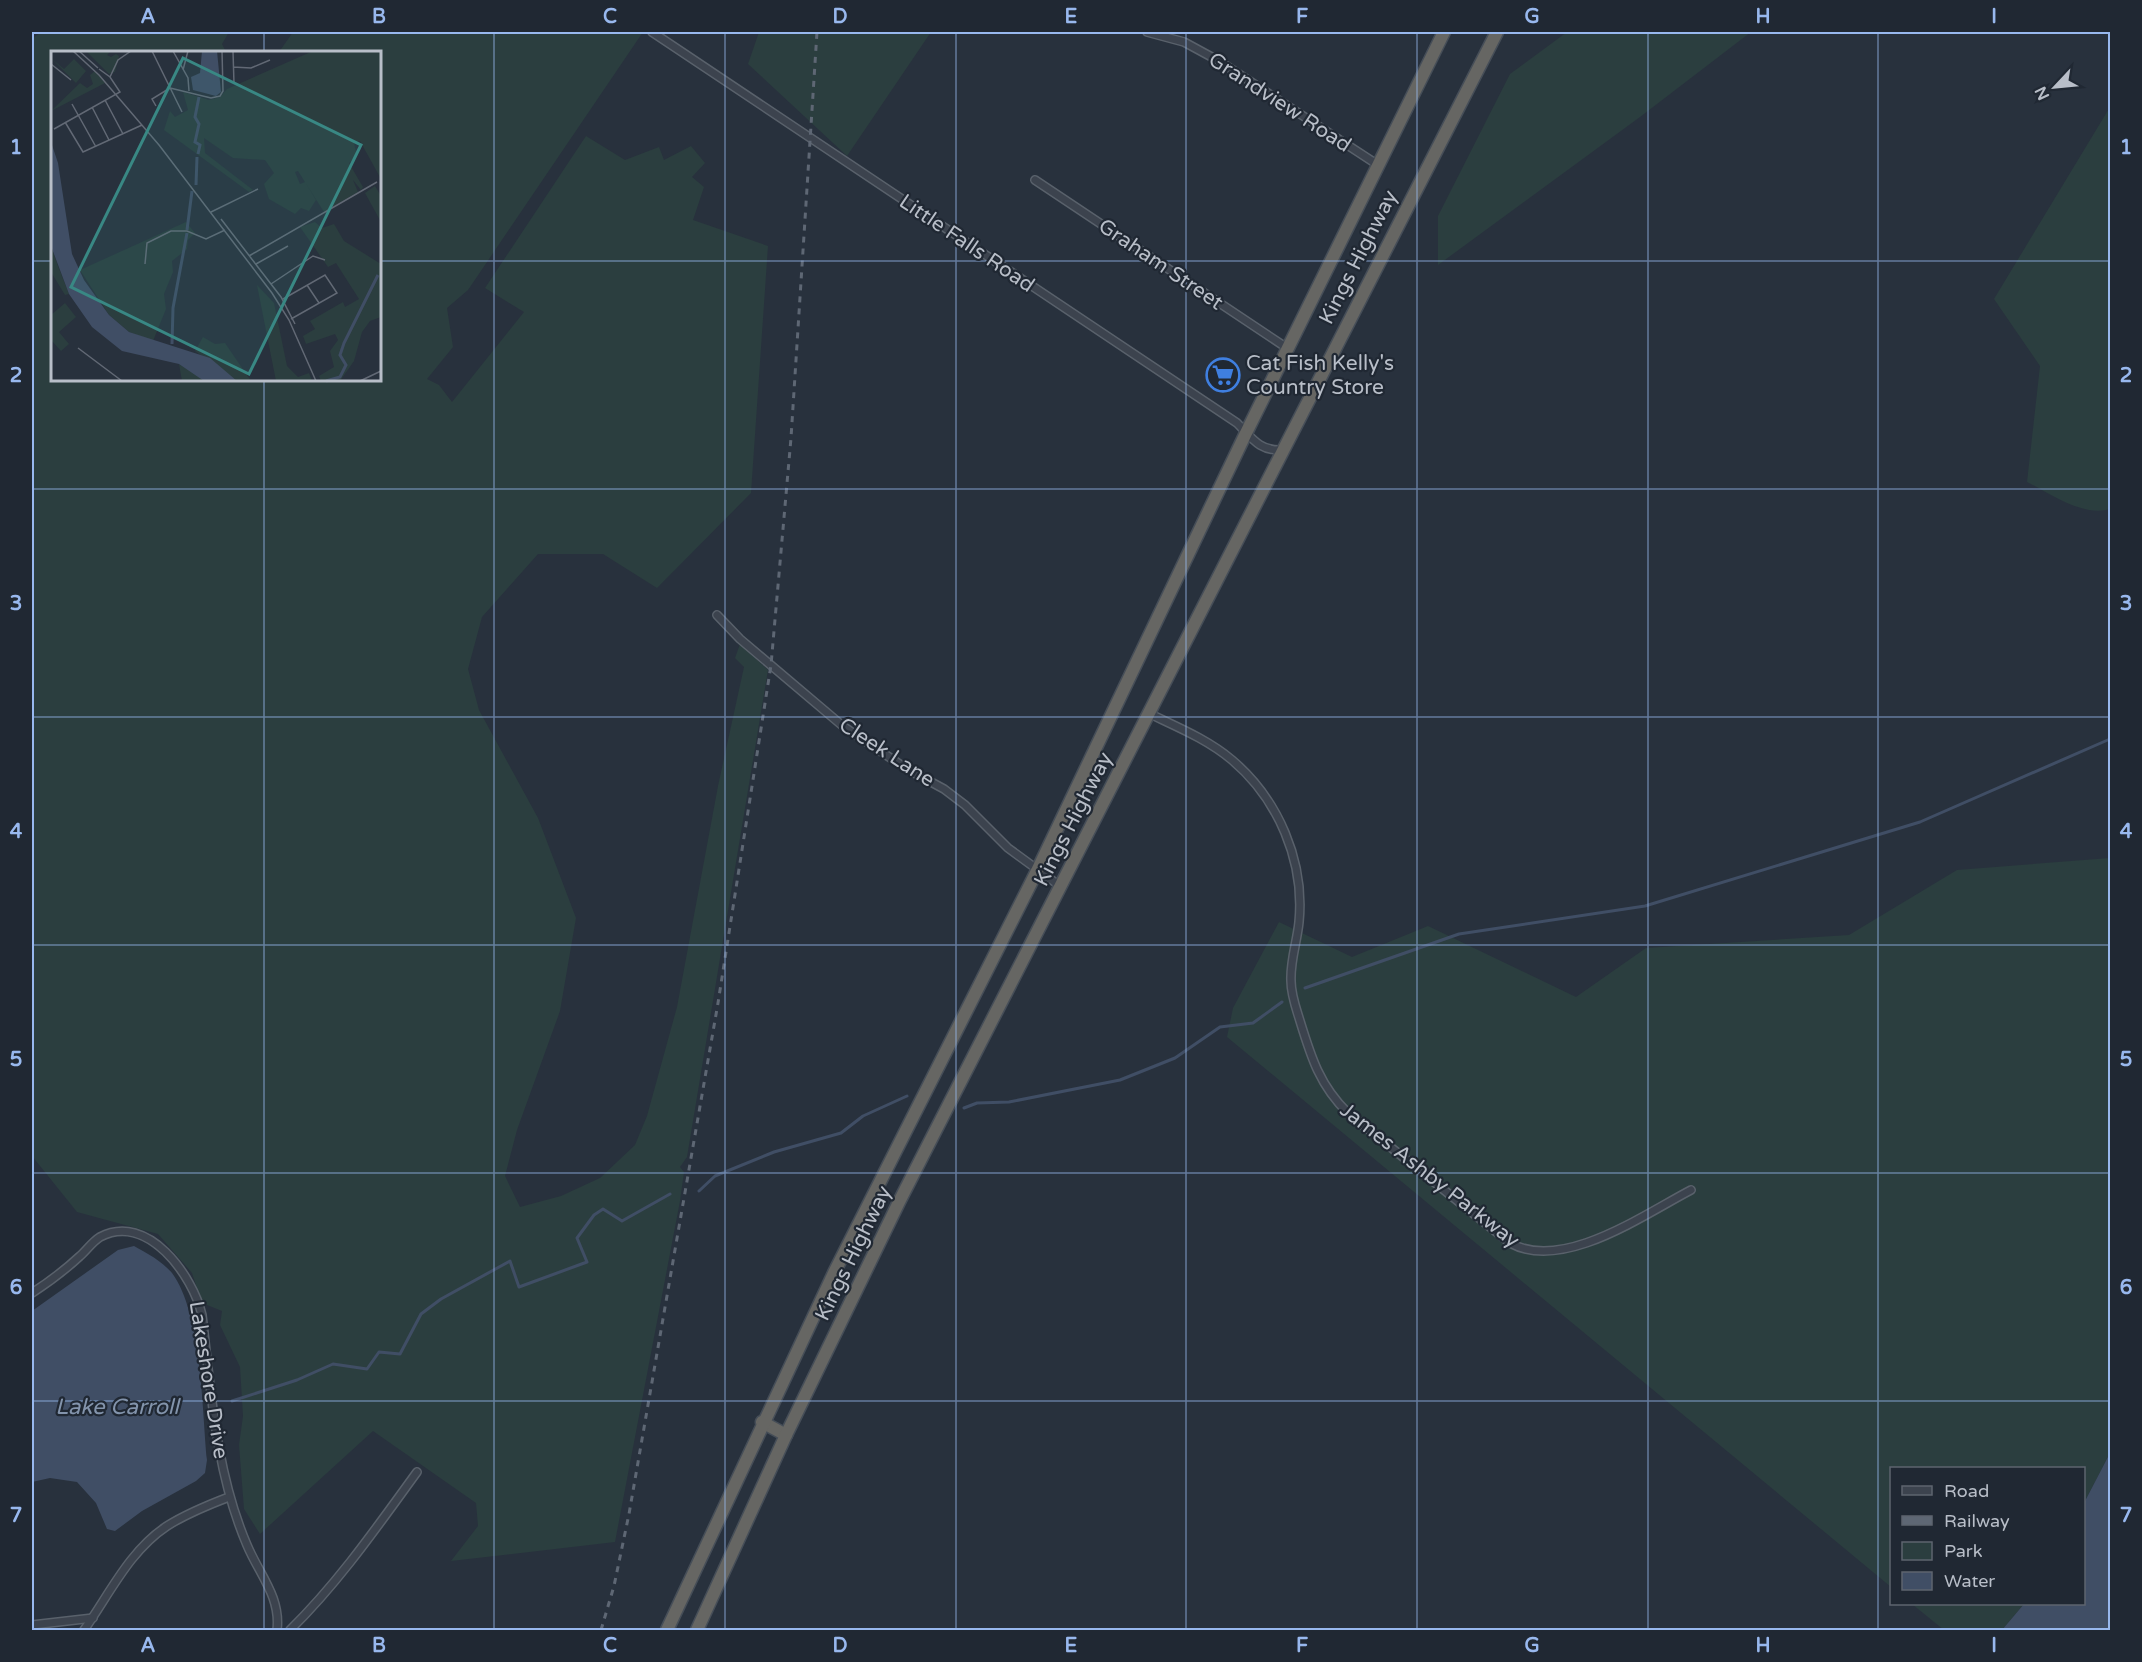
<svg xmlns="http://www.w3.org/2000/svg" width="2142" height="1662" font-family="'Varela Round',sans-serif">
<rect width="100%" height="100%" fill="#28313d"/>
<g fill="#2b3e3f">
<path d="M41,32H229L222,44L226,52H52V380H380V52H279L293,32H643L468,290L447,308L453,347L427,379L439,385L452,402L524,312L485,288L586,136L625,160L659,147L664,160L691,146L705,163L692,177L704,187L693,220L768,246L751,493L657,588L603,554H538L482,617L468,669L479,710L538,818L576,918L560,1011L517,1130L505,1176L520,1207L561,1196L600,1178L635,1145L647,1116L677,1007L718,786L744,667L735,658L740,644L768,670L687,1157L680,1167L684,1172L680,1201L615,1542L451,1561L478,1526L476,1503L373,1431L260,1534L244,1509L239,1445L243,1416L240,1367L220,1325L222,1311L202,1303L192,1273L158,1234L77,1212L32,1156V39Z"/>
<path d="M759,32H931L847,156L748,64Z"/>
<path d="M1567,32H1751L1640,117L1438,265V216L1510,74Z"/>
<path d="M2110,107V509C2082,517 2051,494 2027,482L2040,366L1994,299Z"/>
<path d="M2110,858V1453L2084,1503V1468H1892L1891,1587L1227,1037L1233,1008L1279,922L1352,957L1428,926L1576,997L1646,948L1849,935L1957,870Z"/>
<path d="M1912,1604H2024L2002,1630H1944Z"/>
</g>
<g fill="#404e65">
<path d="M134,1246C147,1253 163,1262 172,1273C202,1314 202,1409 207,1460L205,1473L196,1481L142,1511L115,1531L107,1529L96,1503L77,1482L50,1478L32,1482V1311L118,1250Z"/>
<path d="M2110,1453V1630H2002L2024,1604H2084V1503Z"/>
</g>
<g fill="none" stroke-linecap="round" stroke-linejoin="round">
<g stroke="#404e65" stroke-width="3">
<path d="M1305,988L1459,934L1645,906L1920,822L2110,739"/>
<path d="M964,1108L977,1103L1009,1102L1120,1080L1175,1058L1220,1027L1253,1023L1282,1002"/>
<path d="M699,1191L715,1176L774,1152L841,1133L863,1116L907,1096"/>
<path d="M232,1401L297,1380L333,1364L367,1369L379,1352L400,1354L421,1314L441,1299L510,1261L519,1287L587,1262L577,1238L594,1215L603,1209L622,1221L670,1194"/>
</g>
<g stroke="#59616b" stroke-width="10">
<g id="minor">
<path d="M652,32L1237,423C1252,438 1259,451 1282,450"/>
<path d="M1147,32L1184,42L1219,61L1378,165"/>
<path d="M1035,180L1287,348"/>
<path d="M717,615L740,639L844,727L907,769L944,789L965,805L1008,848L1060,886"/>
<path d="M1148,713C1177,727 1207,739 1232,760C1278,799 1305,861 1299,922C1297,942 1290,961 1291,981C1291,995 1296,1008 1300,1021C1311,1057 1320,1086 1348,1113L1510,1243C1563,1272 1643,1215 1691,1190"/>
<path d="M32,1293C49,1282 65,1270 80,1256C87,1250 92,1242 100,1237C148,1212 193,1276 202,1315C211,1392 216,1473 247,1545C259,1574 281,1597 277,1630"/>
<path d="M32,1625L93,1618"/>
<path d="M84,1630C109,1595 129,1551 167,1526C186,1514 208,1505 229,1497"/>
<path d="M290,1630C338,1583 377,1527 417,1472"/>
</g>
</g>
<g stroke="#464e58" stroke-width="15">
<g id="trunk">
<path d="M762,1422L786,1435"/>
<path d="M667,1630L834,1273L1037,871L1246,433L1444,32"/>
<path d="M697,1630L786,1435L899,1202L1497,32"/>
</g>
</g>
<use href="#minor" stroke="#3c434e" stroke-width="7"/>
<use href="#trunk" stroke="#666663" stroke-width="12"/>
<path stroke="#5e6774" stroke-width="3" stroke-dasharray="6 6" stroke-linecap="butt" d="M601,1630L614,1586L629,1514L718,1003L771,665L791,438L817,32"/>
</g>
<path fill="none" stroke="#98b8ee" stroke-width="1.5" stroke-opacity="0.55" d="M264,32V52M494,32V1630M725,32V1630M956,32V1630M1186,32V1630M1417,32V1630M1648,32V1630M1878,32V1630M32,261H52M380,261H2110M264,380V1630M32,489H2110M32,717H2110M32,945H2110M32,1173H2110M32,1401H2110"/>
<defs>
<g id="supermarket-ring" transform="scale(1.725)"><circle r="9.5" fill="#202833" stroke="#3f7fe0" stroke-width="1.5"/><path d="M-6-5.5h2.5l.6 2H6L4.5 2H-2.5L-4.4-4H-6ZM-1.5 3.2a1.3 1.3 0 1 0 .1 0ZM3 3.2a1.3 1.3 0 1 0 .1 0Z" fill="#3f7fe0"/></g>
</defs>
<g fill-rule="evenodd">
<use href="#supermarket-ring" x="1223" y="375"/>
</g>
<g text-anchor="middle" stroke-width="4.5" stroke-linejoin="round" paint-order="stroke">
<g font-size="21" fill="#b8bec8" stroke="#202833">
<text transform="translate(1280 102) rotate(33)" y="7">Grandview Road</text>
<text transform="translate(967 243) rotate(34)" y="7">Little Falls Road</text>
<text transform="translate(1358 257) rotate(-63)" y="7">Kings Highway</text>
<text transform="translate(1161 264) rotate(34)" y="7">Graham Street</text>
<text transform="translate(887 752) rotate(33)" y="7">Cleek Lane</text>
<text transform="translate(1073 819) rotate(-63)" y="7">Kings Highway</text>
<text transform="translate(1430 1175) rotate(38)" y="7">James Ashby Parkway</text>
<text transform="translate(853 1253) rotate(-64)" y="7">Kings Highway</text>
<text transform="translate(209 1380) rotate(81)" y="7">Lakeshore Drive</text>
</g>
<g font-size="21" fill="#b8bec8" stroke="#202833" text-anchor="start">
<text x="1246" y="370">Cat Fish Kelly's<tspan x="1246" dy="24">Country Store</tspan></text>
</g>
<g font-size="22" font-style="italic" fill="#8394ac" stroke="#202833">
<text x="117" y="1414">Lake Carroll</text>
</g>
</g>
<g transform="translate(51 51)">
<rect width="330" height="330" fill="#28313d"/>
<path d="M35,0H60L56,4L60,6L65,3L68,5L64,21L58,23ZM262,0H330V128L309,90L303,92L306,105L298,112L312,136L310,139L302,129L307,141L273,161L247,120L244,121L249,133L254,131L265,149L258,160L250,157L244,163L218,148L213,133L223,122L214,109L182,107L153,87L154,102L202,139L198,141L113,79L119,60L124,66L137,59L132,41L158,49L169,46L176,38ZM0,7L13,18L23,8L35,20L25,32ZM44,20L54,32L0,60L29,32L36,37L42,33L39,24ZM324,135L330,145V171L314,142ZM135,171L144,182L137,189L136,198L121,210L122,221L113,243L115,258L102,290L78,281L58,264L29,219ZM264,171L271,177L283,173L293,190L330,213V266L319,270L311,281L303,310L289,330H270L268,325L283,316L279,300L287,289L284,283L255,293L252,285L264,278L259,270L292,251L294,256L308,248L285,212L277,216L249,176ZM0,195L7,215L18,243L14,244L0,221ZM206,234L223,252L236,315L247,326L258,322L261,330H225ZM14,252L25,266L8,281L18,293L10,300L0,289V264ZM152,286L164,293L174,292L200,330H186L144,300ZM128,313L143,322L153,330H131Z" fill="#2b3e3f"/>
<path d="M151,0H166L170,41L165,45L142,39L140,26L149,22ZM0,91L7,112L21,203L33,229L58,264L78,281L159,307L186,330H153L128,313L71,300L41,276L18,243L0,195Z" fill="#404e65"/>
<path fill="none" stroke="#404e65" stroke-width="3" d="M147,103L149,94L144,91L148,73L144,66L148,46M145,134L146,106M136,179L141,140M121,293L122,257L136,182M275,330L289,326L295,314L289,304L293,292L327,224"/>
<path fill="none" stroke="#626975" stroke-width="1.5" d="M22,0L48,24L108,94L221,242L238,269L265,330M28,0L47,17M101,0L131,61M122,0L137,27L138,40M182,0L183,33M0,13L20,29M182,16L200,17L219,9M132,19L137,0M59,26L67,9L80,0M119,37L160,47L169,45L172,40L171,0M54,49L72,83M21,53L45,96M105,55L101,48L119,37M41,56L58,89M14,71L32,101L91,74M3,78L69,41L59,26L48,18M160,161L207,138M170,168L230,246L244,273M198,205L326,131M94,213L96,192L120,180H136L155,188L174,179M205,213L237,195M220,233L262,205L274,209M256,234L268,252M232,248L274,224L286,242L240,268M27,297L71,330M309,330L330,320"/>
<path fill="#398884" fill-opacity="0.15" stroke="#398884" stroke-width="3" d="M132,7L310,94L198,323L20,236Z"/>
<rect width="330" height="330" fill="none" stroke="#b8bec8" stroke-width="3"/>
</g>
<rect width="2142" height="1662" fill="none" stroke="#202833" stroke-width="66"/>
<rect x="1890" y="1467" width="195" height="138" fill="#202833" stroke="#5d646f" stroke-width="1.5"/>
<rect x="1902" y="1486" width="30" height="9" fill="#3c434e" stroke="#5d646f" stroke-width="1.5"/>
<text x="1944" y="1497" font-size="18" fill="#b8bec8">Road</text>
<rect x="1902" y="1516" width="30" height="9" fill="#5e6774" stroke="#5d646f" stroke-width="1.5"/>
<text x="1944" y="1527" font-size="18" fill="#b8bec8">Railway</text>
<rect x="1902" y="1542" width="30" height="18" fill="#2b3e3f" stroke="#5d646f" stroke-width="1.5"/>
<text x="1944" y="1557" font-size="18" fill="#b8bec8">Park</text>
<rect x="1902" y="1572" width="30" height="18" fill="#404e65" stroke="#5d646f" stroke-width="1.5"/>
<text x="1944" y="1587" font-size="18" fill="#b8bec8">Water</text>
<g transform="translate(2055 87) rotate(244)" stroke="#202833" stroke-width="4.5" paint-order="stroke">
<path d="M0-4.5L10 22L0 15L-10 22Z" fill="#b8bec8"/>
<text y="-9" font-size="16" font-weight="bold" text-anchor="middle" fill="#b8bec8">N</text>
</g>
<rect x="33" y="33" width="2076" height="1596" fill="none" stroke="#98b8ee" stroke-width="2"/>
<g font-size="20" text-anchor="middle" font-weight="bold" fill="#98b8ee">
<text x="148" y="23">A</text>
<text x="379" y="23">B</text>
<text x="610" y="23">C</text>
<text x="840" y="23">D</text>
<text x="1071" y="23">E</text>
<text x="1302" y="23">F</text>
<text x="1532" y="23">G</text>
<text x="1763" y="23">H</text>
<text x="1994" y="23">I</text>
<text x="16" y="154">1</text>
<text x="2126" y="154">1</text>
<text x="16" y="382">2</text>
<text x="2126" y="382">2</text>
<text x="16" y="610">3</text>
<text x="2126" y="610">3</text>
<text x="16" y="838">4</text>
<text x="2126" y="838">4</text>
<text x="16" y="1066">5</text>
<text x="2126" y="1066">5</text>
<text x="16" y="1294">6</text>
<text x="2126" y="1294">6</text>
<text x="16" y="1522">7</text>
<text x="2126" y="1522">7</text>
<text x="148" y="1652">A</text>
<text x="379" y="1652">B</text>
<text x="610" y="1652">C</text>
<text x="840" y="1652">D</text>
<text x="1071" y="1652">E</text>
<text x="1302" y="1652">F</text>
<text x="1532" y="1652">G</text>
<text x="1763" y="1652">H</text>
<text x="1994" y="1652">I</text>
</g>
</svg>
